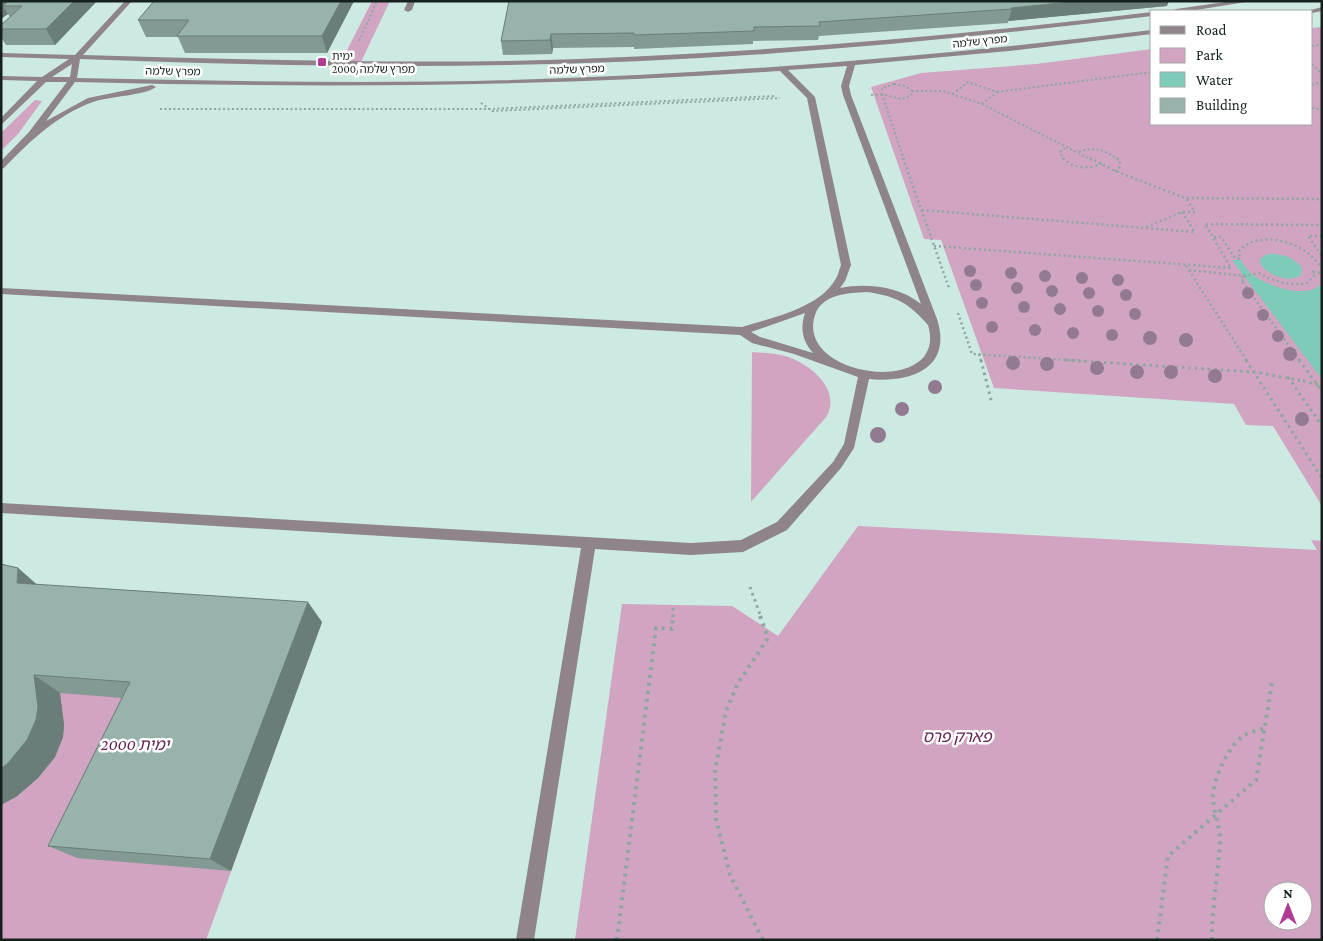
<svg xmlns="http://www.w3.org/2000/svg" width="1323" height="941" font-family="'Crimson Pro','Noto Sans Hebrew',serif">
<rect width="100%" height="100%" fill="#cdeae2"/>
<g fill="#d1a5c2" fill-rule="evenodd">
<path d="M372,1H390L360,64H340Z"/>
<path d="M1322,27V506L1273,426L1246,425L1234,404L994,388L941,240L924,239L871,87L921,73L1036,64L1152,49V124H1312V28Z"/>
<path d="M35,100L42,101L18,134L1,151V133Z"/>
<path d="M752,352C764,353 779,353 791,358C811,366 837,387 829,411C828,415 824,420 820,424L751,502Z"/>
<path d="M858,526L1317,550L1311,540L1322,541V940H575L622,604L732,606L778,636ZM1273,891H1303V921H1273Z"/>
<path d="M1,579L42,589L322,622L206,940H1Z"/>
</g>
<g fill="#7ecbba">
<path d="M1267,254C1280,253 1294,257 1302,268L1301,275C1289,284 1266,275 1260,263V259Z"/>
<path d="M1232,260H1241C1244,266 1248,271 1253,275C1267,286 1311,301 1322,282V379Z"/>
</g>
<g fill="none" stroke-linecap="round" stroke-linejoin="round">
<g stroke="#8fa6a0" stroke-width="2" stroke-dasharray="2 2.5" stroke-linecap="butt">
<path d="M359,41L377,1"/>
<path d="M1312,46L1322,44"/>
<path d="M1312,64L1322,74"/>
<path d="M894,84L905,86L912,91L911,96L901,99L882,94V88Z"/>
<path d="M1312,85L1322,81"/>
<path d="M912,91H943L982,104L997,92L968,82L953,94"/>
<path d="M997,92L1152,72"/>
<path d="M882,94L904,160"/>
<path d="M871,95L882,94"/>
<path d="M481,103L492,111L780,98"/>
<path d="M982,104L1092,160"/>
<path d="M1312,108L1322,110"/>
<path d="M160,109H489L776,96"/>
<path d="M1079,152C1093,146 1107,150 1118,160"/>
<path d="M1064,160L1060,152L1066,147"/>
</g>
<g stroke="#8fa6a0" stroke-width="2.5" stroke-dasharray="2 3" stroke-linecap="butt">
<path d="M903,158L949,288"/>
<path d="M1063,158C1073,169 1089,169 1102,164"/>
<path d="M1090,158L1115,171L1185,198L1322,199"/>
<path d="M1115,171L1119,169L1120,161L1117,158"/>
<path d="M922,210L1195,232"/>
<path d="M1182,212L1194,231"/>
<path d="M1146,227L1182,212H1195L1186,198"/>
<path d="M1322,236H1308L1322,256"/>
<path d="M1214,237H1221L1235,258L1240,259L1239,251C1256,232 1289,239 1308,253C1313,257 1317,263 1322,267"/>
<path d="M934,246L1231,268L1205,224L1322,225"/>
<path d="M1186,266L1247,361"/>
<path d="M1189,270L1245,276L1259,273C1275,282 1288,285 1306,284L1314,276L1313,272L1322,273"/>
<path d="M1242,276L1244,280H1241L1300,361"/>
<path d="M958,313L972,354L1084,361"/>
<path d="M979,354L981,361"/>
</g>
<g stroke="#8fa6a0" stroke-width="3" stroke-dasharray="2.5 4" stroke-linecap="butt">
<path d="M981,360L992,404"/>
<path d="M1065,360L1255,372L1303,381"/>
<path d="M1246,360L1322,478"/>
<path d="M1299,360L1322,391"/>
<path d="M1288,377L1322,426"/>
<path d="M750,587L761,617"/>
<path d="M673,617V605"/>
</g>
<g stroke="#8fa6a0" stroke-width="4" stroke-dasharray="3 5" stroke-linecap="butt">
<path d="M760,616L768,638L738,683L726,711L715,771L716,819L730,875L763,940"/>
<path d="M617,940L656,628L672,629L673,616"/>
<path d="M1157,940L1168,856L1256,780L1272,683"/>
<path d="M1212,940C1212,907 1218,874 1220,841C1220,827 1214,813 1213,799C1212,781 1228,746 1243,736C1249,732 1258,730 1265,728"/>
</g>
<g fill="#8e848a" fill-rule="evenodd">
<path d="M125,1H132L83,55C225,59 366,63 508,61C723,56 938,38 1152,12V16C938,42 722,62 507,65C364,68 222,64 80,59L77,78C222,81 366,84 510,80C725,74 939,56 1152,30V34L1009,51L855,65L849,86L851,95L937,319C953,369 910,383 869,379L854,448L841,468L787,530L743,552L691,555L595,549L534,940H516L581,548L1,513V503L691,543L741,540L777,522L833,462L844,444L858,377L794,354L752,343L740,335L1,294V288L742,327C771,318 819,308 835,280C838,276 839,270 841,265L807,98L780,71C544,87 312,88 75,82L46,121L88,98L152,85L156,87C144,96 109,96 93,102C57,115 30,141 4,168L1,169V161L29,132L67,82H46L1,125V118L37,81L1,80V76L42,77L69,59L1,57V53L75,55ZM72,64L70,77H52ZM847,66L841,86L843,95L921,304C899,286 866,283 840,288L845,281L851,265L815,97L788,70ZM867,292C896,296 909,303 928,325C950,398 794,379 815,315C822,294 848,293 867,292ZM805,313C800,328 802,340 813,353L760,337L751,332Z"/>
<path d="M408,1H415L412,10L408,12L404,10Z"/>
<path d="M1232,1H1252L1190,11H1172L1176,9Z"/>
<path d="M1322,7V11L1312,13V11H1307Z"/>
</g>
<path stroke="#8fa6a0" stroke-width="3" stroke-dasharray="2.5 4" stroke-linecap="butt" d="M1303,381L1322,386"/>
</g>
<g fill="#927b92">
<circle cx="970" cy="271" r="6"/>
<circle cx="1011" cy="273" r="6"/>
<circle cx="1045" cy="276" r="6"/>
<circle cx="1082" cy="278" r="6"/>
<circle cx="1118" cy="280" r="6"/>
<circle cx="976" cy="285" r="6"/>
<circle cx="1017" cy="288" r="6"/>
<circle cx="1052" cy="291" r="6"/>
<circle cx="1089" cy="293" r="6"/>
<circle cx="1248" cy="293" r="6"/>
<circle cx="1126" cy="295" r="6"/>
<circle cx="982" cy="303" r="6"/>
<circle cx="1024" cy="307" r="6"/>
<circle cx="1060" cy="309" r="6"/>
<circle cx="1098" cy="311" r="6"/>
<circle cx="1135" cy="314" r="6"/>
<circle cx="1263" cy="315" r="6"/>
<circle cx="992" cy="327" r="6"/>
<circle cx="1035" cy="330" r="6"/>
<circle cx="1073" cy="333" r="6"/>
<circle cx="1112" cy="335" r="6"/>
<circle cx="1278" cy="336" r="6"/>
<circle cx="1150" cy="338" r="7"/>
<circle cx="1186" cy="340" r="7"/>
<circle cx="1290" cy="354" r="7"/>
<circle cx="1013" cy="363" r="7"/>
<circle cx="1047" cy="364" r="7"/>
<circle cx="1097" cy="368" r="7"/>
<circle cx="1137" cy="372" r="7"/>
<circle cx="1171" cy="372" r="7"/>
<circle cx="1215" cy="376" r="7"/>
<circle cx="935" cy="387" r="7"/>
<circle cx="902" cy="409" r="7"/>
<circle cx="1302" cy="419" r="7"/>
<circle cx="878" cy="435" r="8"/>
</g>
<g fill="#839a94">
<path d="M1,1H97L55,45H6L1,37V25L10,17L8,14L1,19Z"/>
<path d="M154,1H354L327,53H185L178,37H146L138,20Z"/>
<path d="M509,1L1167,6L1008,21V23L819,36L818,40L753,41V44L634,49V47L553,48L552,54L503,55L501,41Z"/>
<path d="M18,568L36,584L322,622L231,871L77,858L48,846L122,698L60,693L64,725L63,737L55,757L38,778L16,797Z"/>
</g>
<g fill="#6a7d78">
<path d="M1,1H21L3,6L8,14L1,19Z"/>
<path d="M74,1H97L55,45L46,29Z"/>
<path d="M341,1H354L327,53L322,36Z"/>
<path d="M1079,1H1169L1167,6L1008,21L1012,9L1011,8Z"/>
<path d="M551,34L553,48L552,54L550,40Z"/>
<path d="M18,568L42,589L17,583Z"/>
<path d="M308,602L322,622L231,871L210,859Z"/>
<path d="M34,675L60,693L64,725L63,737L55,757L38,778L16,797L1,805V769Z"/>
</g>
<g fill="#98b3ac" stroke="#6a7d78">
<path d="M8,1H74L46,29H1V25L22,6H3Z"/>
<path d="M154,1H341L322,36H177L189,20H138Z"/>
<path d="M509,1H1079L1011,8L1012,9L819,22L820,26L754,27V31L634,35V33L551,34L550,40L501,41Z"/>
<path d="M1,564L18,568L17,583L308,602L210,859L48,846L130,682L34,675L38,707L36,720L27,740L9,762L1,769Z"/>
</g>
<rect fill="#b03b94" stroke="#fff" stroke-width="2" x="317" y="57" width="10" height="10" rx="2.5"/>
<g text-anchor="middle" stroke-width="5" stroke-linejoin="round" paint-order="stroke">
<g font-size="11" fill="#16211e" stroke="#fff">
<text transform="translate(980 41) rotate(-6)" y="4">מפרץ שלמה</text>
<text transform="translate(577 69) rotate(-2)" y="4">מפרץ שלמה</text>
<text transform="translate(173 71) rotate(1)" y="4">מפרץ שלמה</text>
</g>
<g font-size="11" fill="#16211e" stroke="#fff" text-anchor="start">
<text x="332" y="60">ימית<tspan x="332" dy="13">2000/מפרץ שלמה</tspan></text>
</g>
<g font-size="16" font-style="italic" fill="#612150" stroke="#fff">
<text x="957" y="742">פארק פרס</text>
<text x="135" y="750">ימית 2000</text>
</g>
</g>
<rect width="1323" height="941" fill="none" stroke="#16211e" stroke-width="5"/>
<rect x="1150" y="10" width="162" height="115" fill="#ffffff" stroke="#a2a6a5"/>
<rect x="1160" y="26" width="25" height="8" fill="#8e848a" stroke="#a2a6a5"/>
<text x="1196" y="35" font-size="15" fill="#16211e">Road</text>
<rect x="1160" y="48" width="25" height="15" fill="#d1a5c2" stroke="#a2a6a5"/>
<text x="1196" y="60" font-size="15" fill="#16211e">Park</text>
<rect x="1160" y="72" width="25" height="15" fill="#7ecbba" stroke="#a2a6a5"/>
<text x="1196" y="85" font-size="15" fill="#16211e">Water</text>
<rect x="1160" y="98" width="25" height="15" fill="#98b3ac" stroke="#a2a6a5"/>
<text x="1196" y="110" font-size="15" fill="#16211e">Building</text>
<g transform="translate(1288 906)"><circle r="24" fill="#ffffff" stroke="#a2a6a5"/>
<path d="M0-4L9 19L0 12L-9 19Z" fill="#b03b94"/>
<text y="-8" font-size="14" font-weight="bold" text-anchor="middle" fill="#16211e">N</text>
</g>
</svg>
